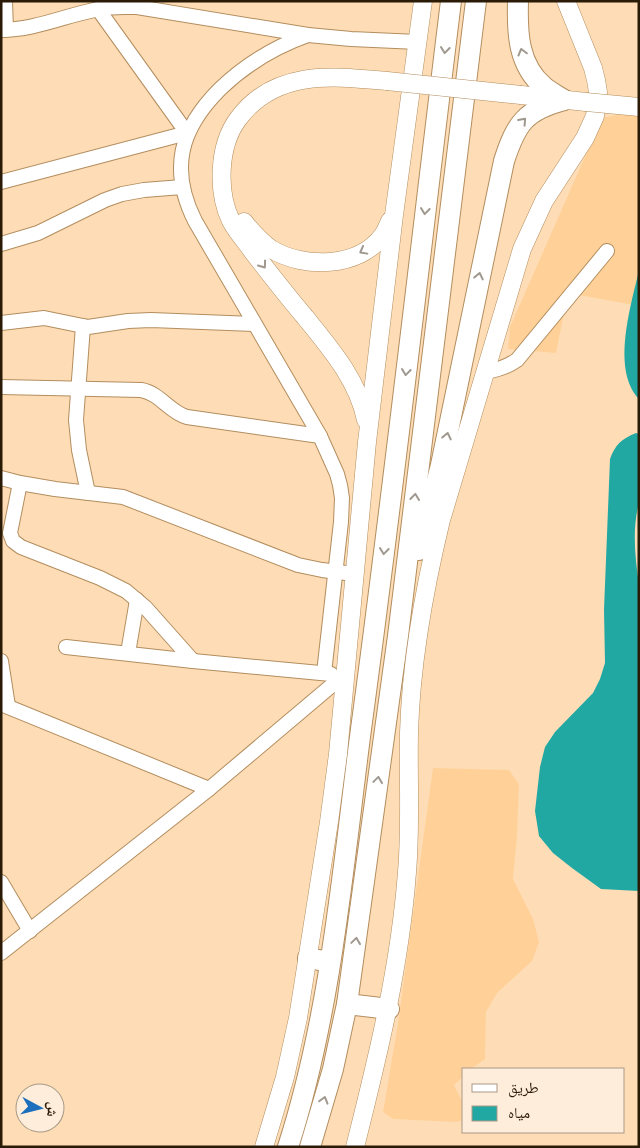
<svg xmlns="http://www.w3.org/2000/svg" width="640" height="1148" font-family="'Source Serif 4','Noto Naskh Arabic',serif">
<rect width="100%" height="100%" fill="#feddb6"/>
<g fill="#ffd199">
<path d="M639,111V306L568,293L556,353L508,349L510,327L602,118Z"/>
<path d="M433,768L509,770L519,784L517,837L513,879L533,919L539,942L532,961L497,993L486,1012L485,1059L471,1069H464V1076L454,1085L464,1105V1120L456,1122L393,1119L383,1112L398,1023Z"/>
</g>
<g fill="#22a8a3">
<path d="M639,270V399C611,369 631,306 639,270Z"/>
<path d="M636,433L639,434V503C632,528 635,559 639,584V891L601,889L572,868L553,853L539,836L535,811L540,767L545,747L555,732L593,693L600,679L605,663L604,610L610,459C615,445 621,439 636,433Z"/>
</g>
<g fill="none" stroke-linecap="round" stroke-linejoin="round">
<g stroke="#b38d5e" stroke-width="16">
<g id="minor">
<path d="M5,1L6,30"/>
<path d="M1,30C35,30 66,15 99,9C112,6 124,7 137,7L308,35L351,39L418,42"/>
<path d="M308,35C274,47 246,64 220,89C180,129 169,169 195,221L320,436L337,474L340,485L342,498L341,522L324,673"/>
<path d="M1,182L187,133L98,9"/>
<path d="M1,244L38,233L105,200L122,194L144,190L182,187"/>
<path d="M1,323L44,318L88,327L128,321L151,320L254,324"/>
<path d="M83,326L76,420L79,450L88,493"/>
<path d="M485,372C498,370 507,367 517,360L607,251"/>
<path d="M1,387L141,390C160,393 169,412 187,417L320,436"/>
<path d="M1,478L20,483L55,489L123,497L298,565L322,570L354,574"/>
<path d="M20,483L10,533L13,541L21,547L100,578L126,591L145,607L193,661"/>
<path d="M66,647L193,661L331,674"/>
<path d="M128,653L137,600"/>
<path d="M1,661L8,706"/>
<path d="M1,704L209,789"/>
<path d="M1,882L30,931"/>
<path d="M1,953L209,789L344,675"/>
</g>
</g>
<g stroke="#b38d5e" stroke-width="19">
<g id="major">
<path d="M521,95L586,102"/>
<path d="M244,222C252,232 261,242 271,249C304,269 359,268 383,235C386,231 388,225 390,221"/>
<path d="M366,420C358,380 330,348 305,317C287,296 270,274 253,252C246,242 237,232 231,221C217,192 218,146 238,119C275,69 332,76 387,81"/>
<path d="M264,1147L285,1077L298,1018L329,822L338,754L367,442L394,215L423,1"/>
<path d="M355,1147C378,1056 400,966 407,872C411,826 408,779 409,733C411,661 424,590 441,520L522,249L544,201L585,138L595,116L598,92L596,80L593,68L566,1"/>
</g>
</g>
<g stroke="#b38d5e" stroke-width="22">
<g id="highway">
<path d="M518,1C517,33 518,65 544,87C550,92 558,96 564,100"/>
<path d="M419,550L441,465L504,161C516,124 525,110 564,100"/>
<path d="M308,958L330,962"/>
<path d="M347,1004L389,1009"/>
<path d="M288,1147C331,1014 343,867 361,729C394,487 421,244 451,1"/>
<path d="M310,1147L333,1069L347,1004L398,636L476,1"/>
</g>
</g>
<use href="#minor" stroke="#fff" stroke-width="14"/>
<use href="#major" stroke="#fff" stroke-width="18"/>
<use href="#highway" stroke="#fff" stroke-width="20"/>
<g stroke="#b38d5e" stroke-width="19" stroke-linecap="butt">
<g id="major-bridge">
<path d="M387,81L521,95"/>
<path d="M586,102L639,107"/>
</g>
</g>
<use href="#major-bridge" stroke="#fff" stroke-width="18"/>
</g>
<defs><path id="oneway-chevron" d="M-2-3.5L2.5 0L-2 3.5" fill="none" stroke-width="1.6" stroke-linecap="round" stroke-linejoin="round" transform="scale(1.25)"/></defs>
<g stroke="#9f988f">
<use href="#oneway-chevron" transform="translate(445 50) rotate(97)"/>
<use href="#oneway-chevron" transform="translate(522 52) rotate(-105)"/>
<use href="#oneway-chevron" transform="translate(523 121) rotate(-48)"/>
<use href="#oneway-chevron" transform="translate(425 211) rotate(97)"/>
<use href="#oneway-chevron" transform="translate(363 251) rotate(151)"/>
<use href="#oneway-chevron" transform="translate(263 265) rotate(54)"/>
<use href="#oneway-chevron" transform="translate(479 276) rotate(-78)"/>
<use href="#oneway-chevron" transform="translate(406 372) rotate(97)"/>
<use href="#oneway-chevron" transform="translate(447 436) rotate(-78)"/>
<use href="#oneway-chevron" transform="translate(415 497) rotate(-83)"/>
<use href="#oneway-chevron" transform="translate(384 551) rotate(97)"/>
<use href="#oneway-chevron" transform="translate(378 780) rotate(-82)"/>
<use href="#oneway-chevron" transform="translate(356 941) rotate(-82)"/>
<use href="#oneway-chevron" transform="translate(324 1100) rotate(-74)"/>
</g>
<rect width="640" height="1148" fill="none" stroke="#2a1b07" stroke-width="5"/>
<rect x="462" y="1068" width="162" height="65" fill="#feedda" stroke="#a99986"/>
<rect x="472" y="1084" width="25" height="8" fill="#ffffff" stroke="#a99986"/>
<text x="508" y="1093" font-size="15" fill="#2a1b07">طريق</text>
<rect x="472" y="1106" width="25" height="15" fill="#22a8a3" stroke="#a99986"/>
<text x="508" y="1118" font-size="15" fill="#2a1b07">مياه</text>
<g transform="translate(40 1108) rotate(97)"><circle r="24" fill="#feedda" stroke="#a99986"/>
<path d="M0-4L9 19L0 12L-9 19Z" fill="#1b6fbd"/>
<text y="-8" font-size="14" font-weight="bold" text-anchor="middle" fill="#2a1b07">ش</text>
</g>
</svg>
